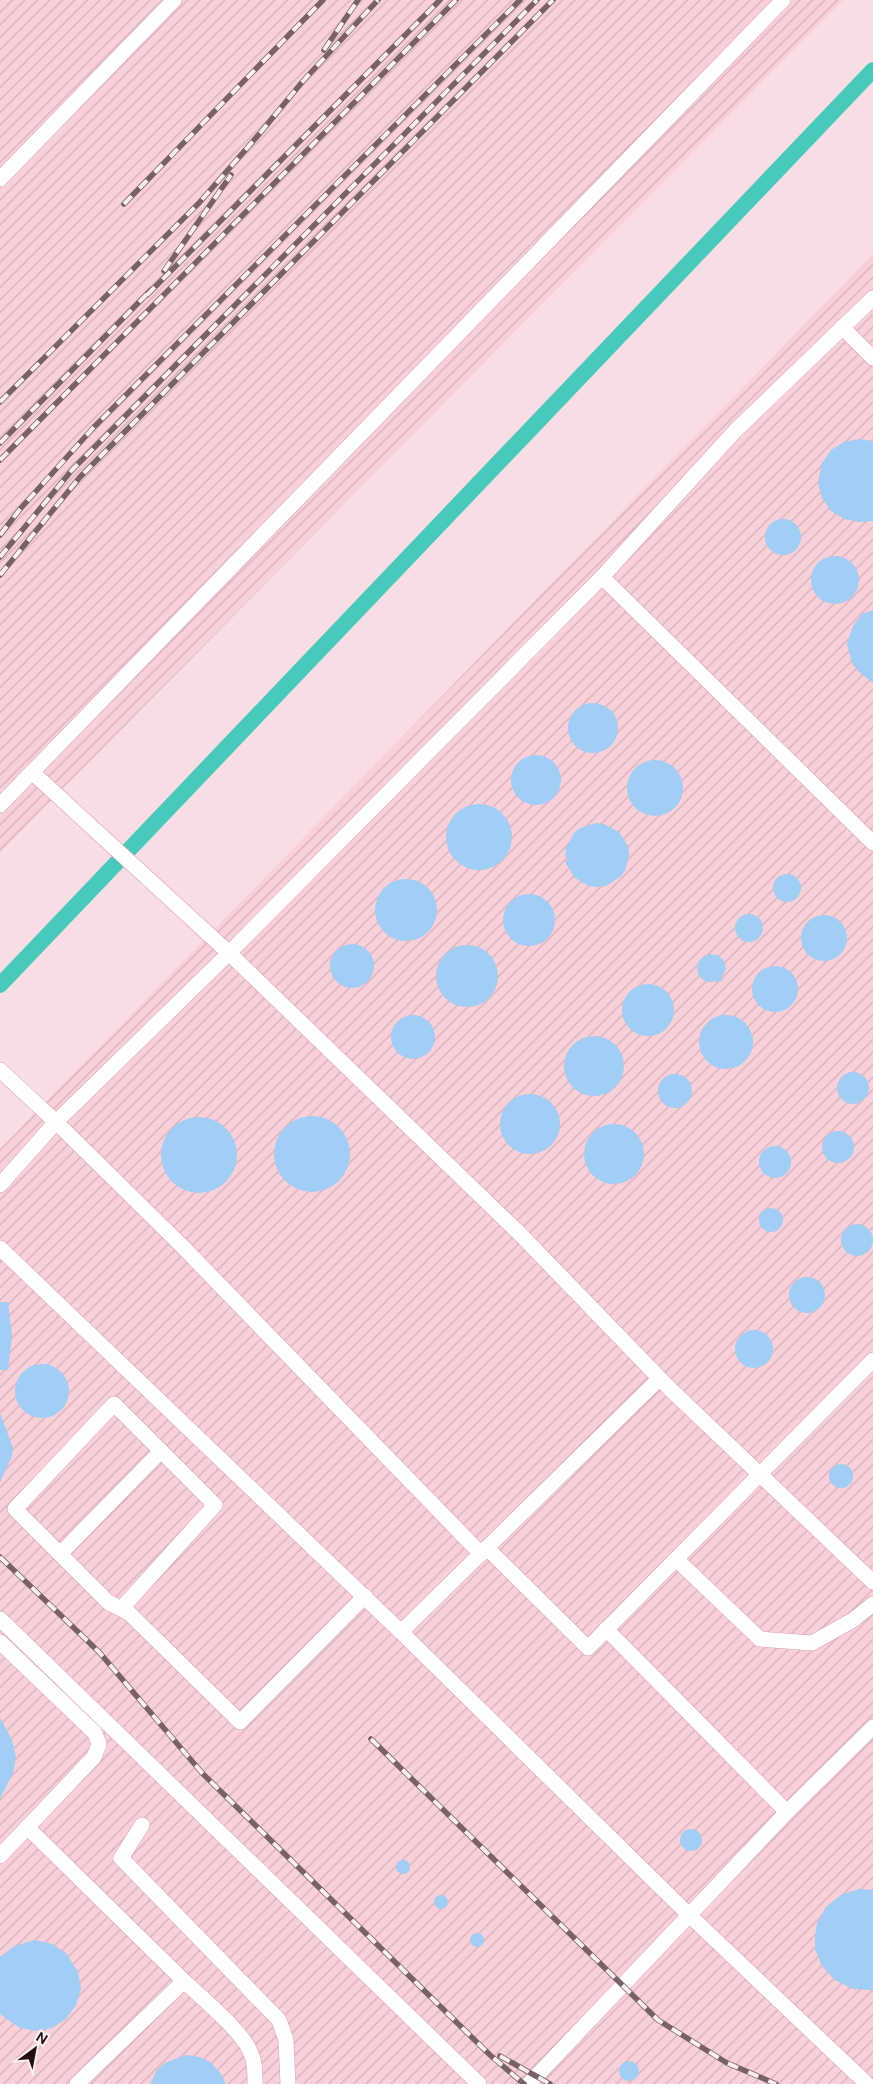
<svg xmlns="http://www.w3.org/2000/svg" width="873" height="2084" font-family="'DM Sans',sans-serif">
<defs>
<pattern id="industrial-furrows" width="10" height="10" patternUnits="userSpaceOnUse" patternTransform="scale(1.25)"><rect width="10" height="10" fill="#f9cfd8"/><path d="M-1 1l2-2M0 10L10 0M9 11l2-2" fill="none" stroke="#d5b1b9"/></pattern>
</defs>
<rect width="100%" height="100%" fill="#f8dee4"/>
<g fill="url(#industrial-furrows)">
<path d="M0,0H843L0,852Z"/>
<path d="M873,254V2084H0V1149Z"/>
</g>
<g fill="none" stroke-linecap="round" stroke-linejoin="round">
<path stroke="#47caba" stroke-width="16" d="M0,985L873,70"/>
</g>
<g fill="#a0cef4">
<path d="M859,439L873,441V521L859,522L844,519L831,511L822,498L818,483L822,463L831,450L844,442Z"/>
<circle cx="783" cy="537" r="18"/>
<circle cx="835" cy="580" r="24"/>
<path d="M873,610V683L858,671L852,663L847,644L853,626L862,614Z"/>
<circle cx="593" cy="728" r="25"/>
<circle cx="536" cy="780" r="25"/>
<circle cx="655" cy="788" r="28"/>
<circle cx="479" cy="837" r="33"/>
<path d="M596,823L604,824L619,832L628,846L629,855L625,871L620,877L606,886L598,887L589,886L575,878L565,862L568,859L565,856L566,848L574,833L580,828Z"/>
<circle cx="787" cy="888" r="14"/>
<circle cx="406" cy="910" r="31"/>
<circle cx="529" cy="920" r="26"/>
<circle cx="749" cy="928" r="14"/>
<circle cx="824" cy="938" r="23"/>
<circle cx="352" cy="966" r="22"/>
<circle cx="467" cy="976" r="31"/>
<path d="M710,954L718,955L724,961L726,969L721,978L723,981L708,982L702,979L698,974L697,967L699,961L704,956Z"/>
<circle cx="775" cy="989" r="23"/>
<circle cx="648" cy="1010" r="26"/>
<circle cx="726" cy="1042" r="27"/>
<circle cx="413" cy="1037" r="22"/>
<circle cx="594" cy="1066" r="30"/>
<circle cx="853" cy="1088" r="16"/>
<circle cx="675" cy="1091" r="17"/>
<circle cx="530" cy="1124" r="30"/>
<circle cx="312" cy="1154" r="38"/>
<circle cx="199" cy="1155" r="38"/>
<circle cx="614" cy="1154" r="30"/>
<circle cx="838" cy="1147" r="16"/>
<circle cx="775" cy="1162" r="16"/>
<circle cx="771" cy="1220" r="12"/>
<circle cx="857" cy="1240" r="16"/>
<circle cx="807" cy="1295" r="18"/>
<path d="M0,1302H8L12,1336L8,1370H0Z"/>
<circle cx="754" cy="1349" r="19"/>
<circle cx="42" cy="1391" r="27"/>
<path d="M0,1413L13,1448L12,1456L0,1482Z"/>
<circle cx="841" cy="1476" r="12"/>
<path d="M0,1718L12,1740L16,1757L13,1773L0,1799Z"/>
<circle cx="691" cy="1840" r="11"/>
<circle cx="403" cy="1867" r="7"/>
<path d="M859,1889L873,1890V1990L853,1989L835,1980L822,1966L815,1949V1936L817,1923L826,1907L841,1895Z"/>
<circle cx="441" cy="1902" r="7"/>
<circle cx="477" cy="1940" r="7"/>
<path d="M35,1940L52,1944L66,1953L78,1972L81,1989L76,2005L66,2019L52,2028L35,2031L18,2027L0,2014V1957L14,1946Z"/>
<path d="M185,2055L200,2057L210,2062L221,2074L226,2084H150L157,2070L165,2063Z"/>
<circle cx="629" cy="2071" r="10"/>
</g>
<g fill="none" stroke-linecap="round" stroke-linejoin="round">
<g stroke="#dca1af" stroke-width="16">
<g id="street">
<path d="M0,179L174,0"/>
<path d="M873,298L735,431L602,577L873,843"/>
<path d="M842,327L873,358"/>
<path d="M33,773L229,953L521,1235L669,1388L873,1582"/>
<path d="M0,805L783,0"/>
<path d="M0,1070L56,1122L183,1247L481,1554"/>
<path d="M0,1185L56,1122L224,958L602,577"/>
<path d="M0,1248L401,1632"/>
<path d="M659,1379L401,1632L687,1913L867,2084"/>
<path d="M487,1548L588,1648L873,1360"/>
<path d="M60,1554L161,1451"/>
<path d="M676,1559L760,1639L812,1643L853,1620L873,1604"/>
<path d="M121,1609L215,1505L114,1404L15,1509L108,1602L129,1613L240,1722L365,1596"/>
<path d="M0,1619L479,2084"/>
<path d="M606,1629L787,1812L873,1727"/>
<path d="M0,1642L95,1733L99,1744L94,1757L0,1856"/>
<path d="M142,1825L121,1858L279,2020L286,2040L288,2084"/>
<path d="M27,1827L184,1981L77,2084"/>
<path d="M184,1981C201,1997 240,2030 249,2049C255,2060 255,2072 255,2084"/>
<path d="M529,2084L787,1812"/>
</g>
</g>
<use href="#street" stroke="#fff" stroke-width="15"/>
<g stroke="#786167" stroke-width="5.5">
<g id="rail">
<path d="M324,50L358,0"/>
<path d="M124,204L323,0"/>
<path d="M164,271L231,175"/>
<path d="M147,295L440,0"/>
<path d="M0,402L199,203L261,132L303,81L378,0"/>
<path d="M0,443L151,290"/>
<path d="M0,460L456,0"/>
<path d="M0,535L21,508L94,427L520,0"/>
<path d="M0,557L72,470L537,0"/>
<path d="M0,575L80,477L553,0"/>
<path d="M0,1557L99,1652L203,1774L490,2055L524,2084"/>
<path d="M371,1739L658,2020L727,2063L776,2084"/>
<path d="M500,2056L550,2084"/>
</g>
</g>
<use href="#rail" stroke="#fceff2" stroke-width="4" stroke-dasharray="11" stroke-linecap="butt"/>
</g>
<g transform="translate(35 2049) rotate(32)" stroke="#fceff2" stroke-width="4" paint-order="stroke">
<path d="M0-4L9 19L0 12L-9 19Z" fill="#251016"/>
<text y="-8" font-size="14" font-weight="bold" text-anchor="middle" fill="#251016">N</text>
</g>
</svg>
